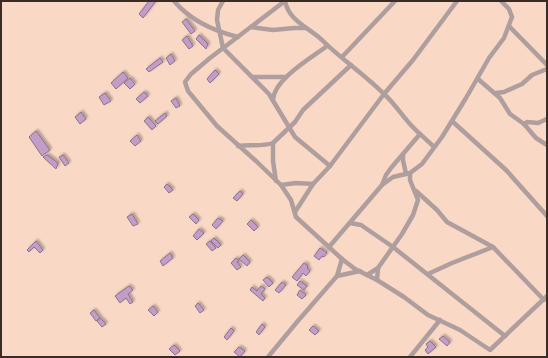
<svg xmlns="http://www.w3.org/2000/svg" width="548" height="358" font-family="'PT Sans Narrow',sans-serif">
<defs>
<filter id="shadow"><feDropShadow dx="2" dy="-2" stdDeviation="1" flood-color="#0004"/></filter>
</defs>
<rect width="100%" height="100%" fill="#fad8c6"/>
<g fill="#c39dc7" stroke="#89728b" filter="url(#shadow)">
<path d="M149,1H156L143,18L139,14Z"/>
<path d="M186,19L195,31L191,34L182,22Z"/>
<path d="M199,35L208,44L206,49L196,39Z"/>
<path d="M187,36L193,46L189,49L182,40Z"/>
<path d="M171,54L175,61L170,65L166,58Z"/>
<path d="M160,58L163,62L149,72L146,69Z"/>
<path d="M215,70L219,74L210,83L207,79Z"/>
<path d="M123,72L128,78L116,89L111,83Z"/>
<path d="M130,78L135,84L130,89L124,83Z"/>
<path d="M144,92L148,96L140,103L136,99Z"/>
<path d="M105,93L111,101L104,105L99,97Z"/>
<path d="M176,98L180,106L176,108L171,101Z"/>
<path d="M81,112L86,119L80,124L75,117Z"/>
<path d="M165,113L167,116L158,124L155,121Z"/>
<path d="M148,117L156,126L152,130L144,121Z"/>
<path d="M36,131L50,150L42,156L29,137Z"/>
<path d="M137,135L141,141L135,146L130,141Z"/>
<path d="M47,155L58,163L56,169L43,157Z"/>
<path d="M63,155L69,163L65,166L59,157Z"/>
<path d="M167,184L173,190L169,193L164,187Z"/>
<path d="M240,191L243,194L237,201L233,198Z"/>
<path d="M132,214L138,224L133,226L127,217Z"/>
<path d="M193,214L199,220L196,224L189,217Z"/>
<path d="M218,218L223,221L216,229L212,225Z"/>
<path d="M251,220L258,227L254,231L247,224Z"/>
<path d="M199,229L204,233L197,240L193,236Z"/>
<path d="M214,238L221,245L218,248L211,241Z"/>
<path d="M36,241L43,250L40,253L34,247L29,252L27,250Z"/>
<path d="M210,241L216,248L212,251L206,244Z"/>
<path d="M320,248L327,253L324,257L322,256L319,260L314,256Z"/>
<path d="M170,253L173,258L163,266L160,261Z"/>
<path d="M243,255L250,262L247,266L239,259Z"/>
<path d="M236,258L239,261L237,262L241,267L237,270L231,263Z"/>
<path d="M304,263L308,266L307,268L310,271L306,276L303,273L297,281L292,277Z"/>
<path d="M267,277L273,283L269,287L263,280Z"/>
<path d="M300,281L307,286L304,290L297,285Z"/>
<path d="M282,282L286,285L279,293L275,290Z"/>
<path d="M129,286L133,290L128,294L133,302L130,304L126,298L120,303L115,296Z"/>
<path d="M261,286L265,289L261,294L265,298L263,301L250,290L252,287L257,291Z"/>
<path d="M300,290L306,295L302,299L297,295Z"/>
<path d="M198,303L204,310L200,313L195,306Z"/>
<path d="M153,306L158,312L154,316L148,310Z"/>
<path d="M94,310L100,318L96,321L90,313Z"/>
<path d="M100,318L106,324L102,327L97,321Z"/>
<path d="M262,324L265,327L259,335L256,332Z"/>
<path d="M313,326L319,331L315,335L309,330Z"/>
<path d="M231,328L234,331L227,340L224,337Z"/>
<path d="M443,336L450,342L447,346L439,339Z"/>
<path d="M430,341L436,347L428,354L425,350L428,347L426,344Z"/>
<path d="M174,345L180,351L175,355L169,349Z"/>
<path d="M239,347L245,351L240,357L234,352Z"/>
</g>
<g fill="none" stroke-linecap="round" stroke-linejoin="round">
<g stroke="#af9e9e" stroke-width="4.5">
<path d="M174,1C190,20 214,31 238,37"/>
<path d="M223,1L218,10L217,20L223,48L269,94L295,137L330,166"/>
<path d="M285,1L210,58L191,74L185,82L188,91L217,126L256,161L281,185L291,200L296,217L342,259L355,269L377,280L404,297L428,315L460,330L490,350L547,296"/>
<path d="M285,1C289,21 308,27 322,40C341,59 364,74 384,94C394,103 401,114 410,124C417,132 426,139 434,147"/>
<path d="M509,26L547,65"/>
<path d="M251,27L273,30L294,28H306"/>
<path d="M342,57L395,1"/>
<path d="M252,77H286"/>
<path d="M478,79L500,98L510,114L524,124L536,138L547,145"/>
<path d="M496,93L504,92L522,84L532,75L547,69"/>
<path d="M273,100C274,79 311,58 327,46"/>
<path d="M452,121L506,170L547,216"/>
<path d="M524,124L527,122L538,123L547,119"/>
<path d="M273,143V161L276,181"/>
<path d="M238,146C250,144 262,147 273,143L295,122L303,110L351,65"/>
<path d="M403,155V160L406,174"/>
<path d="M281,185L296,183L313,184"/>
<path d="M382,185L386,175L391,168L420,134"/>
<path d="M416,191L437,210L447,222L493,247L544,300"/>
<path d="M295,212L313,184L330,166L384,94L413,60L457,1"/>
<path d="M350,223L361,225L393,247L505,336"/>
<path d="M329,247L382,185L393,177L410,173L422,164L442,137L466,98L489,58L504,38L512,17L509,9L501,1"/>
<path d="M428,274L452,263L493,247"/>
<path d="M367,275L378,268L402,234L413,215L418,200L410,180V173"/>
<path d="M337,276L360,271"/>
<path d="M377,280L378,268"/>
<path d="M268,357L297,322L337,276L342,259"/>
<path d="M410,357L440,320"/>
</g>
</g>
<rect width="548" height="358" fill="none" stroke="#392c26" stroke-width="4"/>
</svg>
